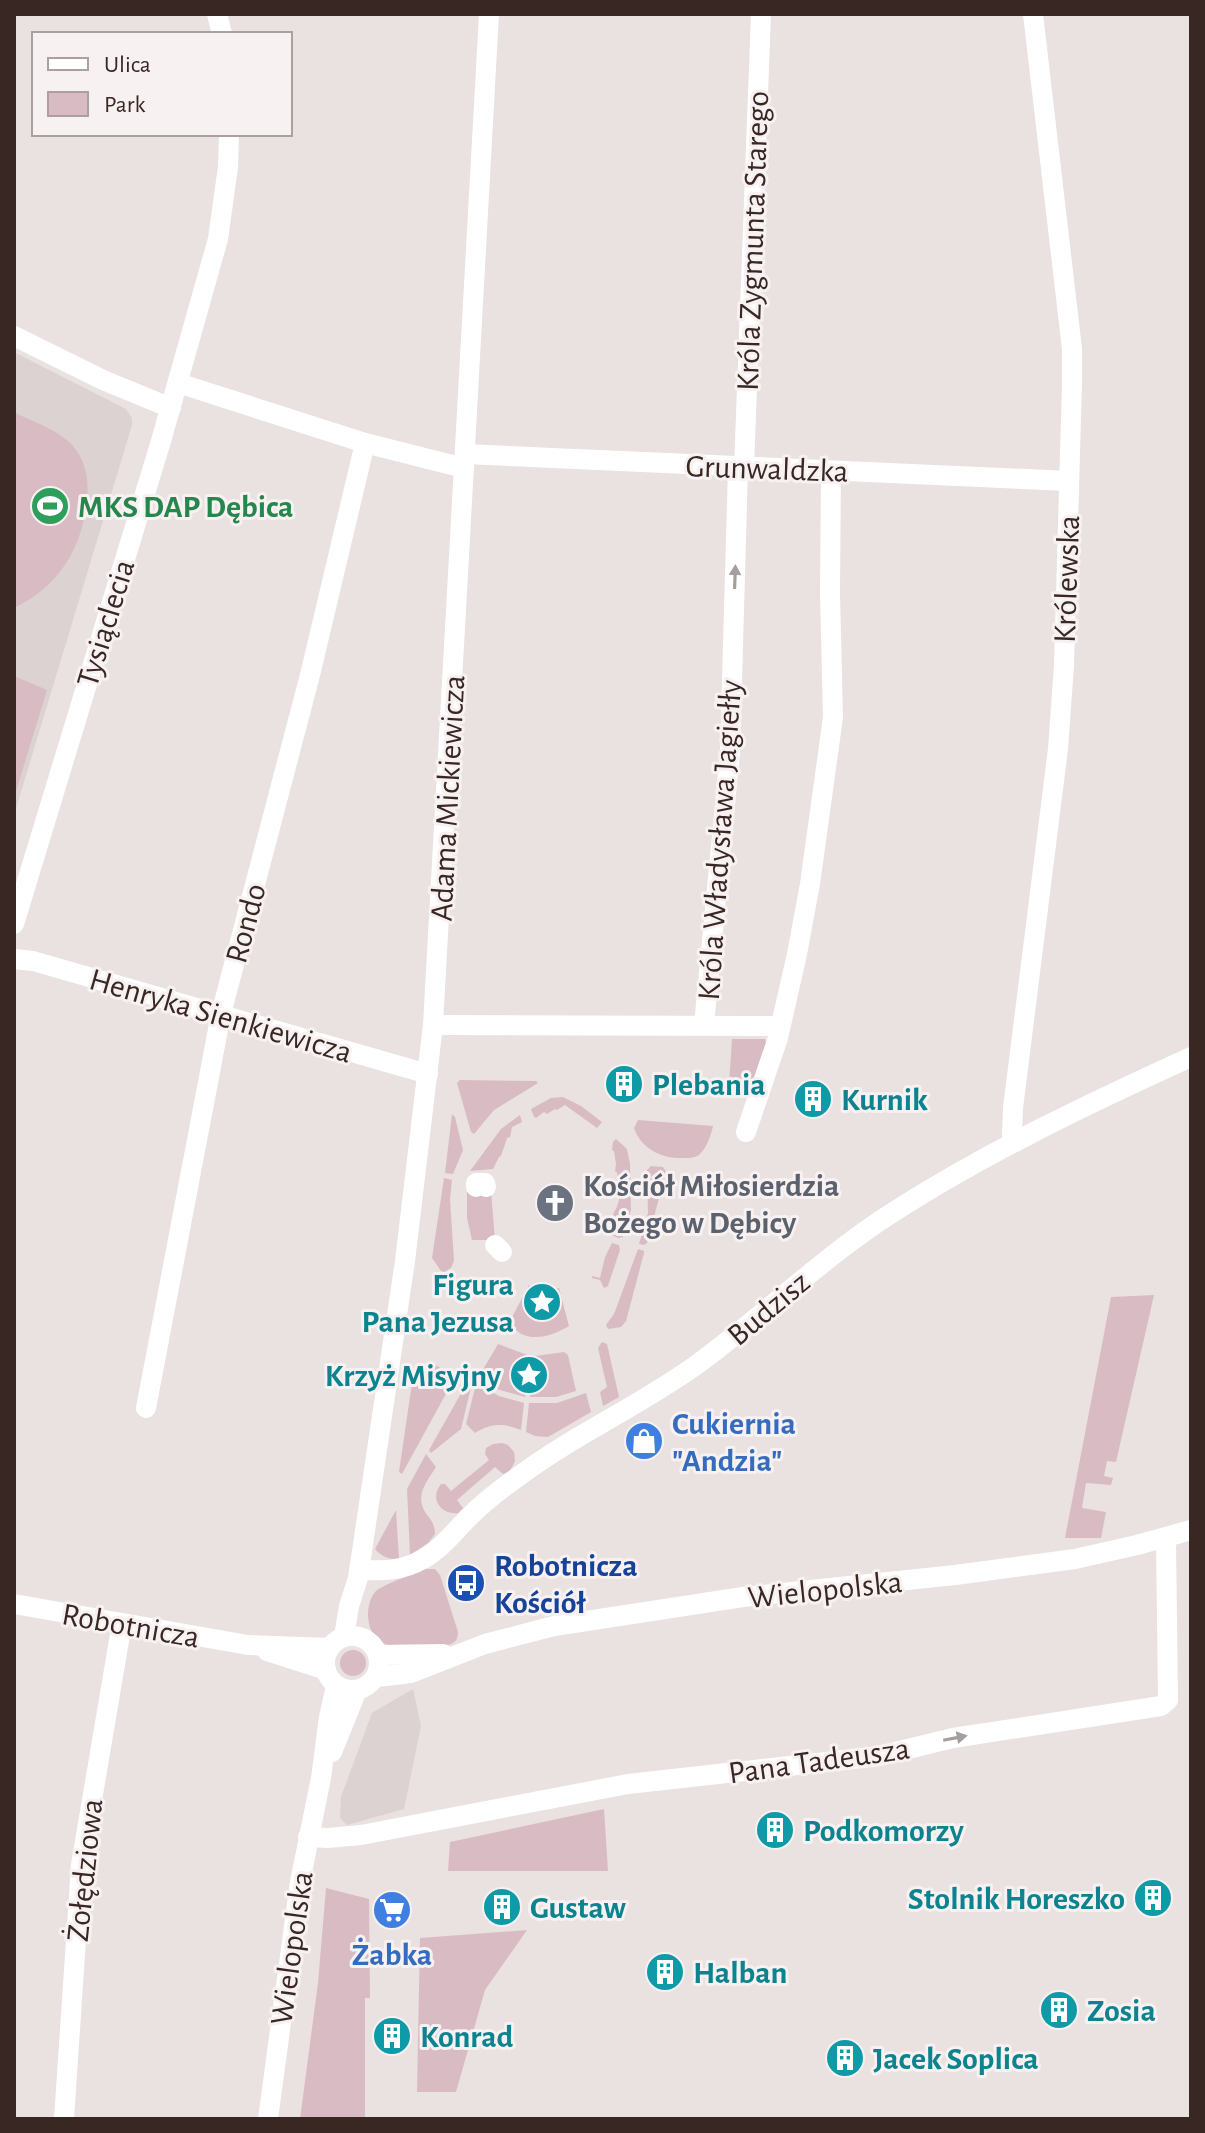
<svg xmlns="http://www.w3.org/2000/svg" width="1205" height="2133" font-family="'Alegreya Sans',sans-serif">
<rect width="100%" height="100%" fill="#eae1e1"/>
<g fill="#ddd2d2">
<path d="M14,352L126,409L132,418V425L14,815Z"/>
<path d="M413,1689L421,1726L404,1809L347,1825L340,1818L341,1797L372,1713Z"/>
</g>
<g fill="#d9bcc3">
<path d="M14,412C33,422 59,430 73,446C86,461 89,481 87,499C83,547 59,587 14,608Z"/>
<path d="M14,676L47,690L14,798Z"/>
<path d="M732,1039H765L767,1047L756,1085L729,1084Z"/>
<path d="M460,1080L536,1081L538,1083L494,1110L474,1134L471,1132L457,1083Z"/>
<path d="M563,1097L581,1106L602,1122L597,1128L565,1105L557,1110L555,1109L547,1114L544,1112L536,1118L534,1117L531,1109L551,1098Z"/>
<path d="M452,1114L455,1117L463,1150L453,1174L445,1173Z"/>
<path d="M520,1115L522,1122L512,1127L510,1137L507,1138L501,1156L499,1157L493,1169L470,1171L501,1129Z"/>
<path d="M638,1120L713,1126C711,1135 707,1148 699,1155C693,1159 687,1158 680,1158C660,1158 641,1148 634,1128Z"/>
<path d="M616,1139L627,1149L630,1164L631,1210L623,1237L618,1238L606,1233L610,1227L614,1215L613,1214L617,1207L621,1193L619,1192L617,1172L615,1171L616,1164L614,1151L612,1150L613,1142Z"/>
<path d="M651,1166L663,1167L666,1172L647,1243L644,1245L639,1244L648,1213L647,1170Z"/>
<path d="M444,1178L452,1180L450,1199L454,1261L451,1268L444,1272L441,1271L432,1258Z"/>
<path d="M490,1179L495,1240H472L467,1218V1181Z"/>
<path d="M612,1243L619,1245L620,1250L608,1286L604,1288L600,1280L592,1278V1276L600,1278L605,1257Z"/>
<path d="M638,1249L644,1251V1253L626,1321L621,1327L608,1329L606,1325L614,1314Z"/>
<path d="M529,1285C539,1297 547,1289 559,1288L569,1326C550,1337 526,1345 510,1324L511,1319Z"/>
<path d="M1154,1295L1116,1462L1107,1461L1104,1476L1113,1478L1111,1485L1086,1483L1082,1508L1106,1512L1101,1538H1065L1111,1297Z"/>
<path d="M602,1342L607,1344L619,1397L603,1406L600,1392L607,1387L598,1348Z"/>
<path d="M498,1344L530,1356C529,1366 520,1376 527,1384L525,1397L496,1389L478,1378Z"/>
<path d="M564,1352L568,1355L576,1391L556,1397H530L532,1385L536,1377L534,1368L535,1356Z"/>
<path d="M435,1365L453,1374L454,1379L402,1474L399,1472L412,1383Z"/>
<path d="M468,1381L472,1383L461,1429L431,1453L429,1450Z"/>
<path d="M476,1384L499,1396L524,1403L521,1430C504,1423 491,1423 475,1433L466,1424Z"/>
<path d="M586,1393L591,1412L548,1437L535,1436L526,1432L529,1403H557Z"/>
<path d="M502,1443L508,1445L514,1452L515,1461L510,1471L503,1474L495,1467L457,1500L463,1508L458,1513C441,1515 429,1499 441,1484H445L451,1491L489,1460L485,1454L486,1448L493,1444Z"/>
<path d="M426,1454L436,1467C426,1483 413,1497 428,1516C433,1523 435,1526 435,1534L428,1543L410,1555L407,1489Z"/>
<path d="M396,1510L399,1559C389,1560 381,1556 375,1549Z"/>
<path d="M425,1569H435L440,1575L458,1632C457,1637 458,1640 453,1643C448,1646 440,1646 435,1647C408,1652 369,1652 368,1615C368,1607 370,1598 375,1592C381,1585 414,1574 425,1569Z"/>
<circle cx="353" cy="1663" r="13"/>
<path d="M604,1809L608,1871H448L450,1842Z"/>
<path d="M326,1888L369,1899L370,1998H365V2119H300L318,1983Z"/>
<path d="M527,1930L485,1990L456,2092H417L420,1938Z"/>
</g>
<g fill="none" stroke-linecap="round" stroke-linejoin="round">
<g stroke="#fff" stroke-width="20">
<path d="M217,14L222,34"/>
<path d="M14,336L103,380L171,408"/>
<path d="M178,383L365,443L464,468"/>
<path d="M465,454L1069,481"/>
<path d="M744,468L761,14"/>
<path d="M14,924L161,441L218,239L228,167L229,134"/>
<path d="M14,959L33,961L428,1074"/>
<path d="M433,1025L780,1026"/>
<path d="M704,1025L730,752L738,468"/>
<path d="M746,1132L778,1038L797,954L810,884L833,717L830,594L831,471"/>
<path d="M1015,1142L1012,1135L1013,1108L1058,749L1064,665L1072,383V349L1033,14"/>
<path d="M476,1187V1183H485L486,1187"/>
<path d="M495,1245L502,1252"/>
<path d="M146,1408L221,1014L310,675L365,443"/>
<path d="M359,1570C383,1571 403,1571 423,1559C441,1549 454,1532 468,1518C482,1504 498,1491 515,1479C573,1435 640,1406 699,1363C766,1314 825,1255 895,1211C989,1151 1090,1103 1191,1057"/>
<path d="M14,1604L248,1645L330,1648"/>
<circle cx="352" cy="1663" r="27"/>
<path d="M344,1637L349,1606L358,1578L405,1261L433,1025L489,14"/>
<path d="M267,1651L326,1670"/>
<path d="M378,1655L443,1654"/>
<path d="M377,1677L411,1673L485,1644L554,1626L743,1597L955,1575L1075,1559L1137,1545L1191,1530"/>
<path d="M332,1752L357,1690"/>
<path d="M308,1837L328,1838L361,1835L628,1784L879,1756L953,1738L1161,1706L1168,1700L1166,1538"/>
<path d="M64,2119L81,1865L122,1623"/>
<path d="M268,2119L300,1882L321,1778L329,1717L336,1686"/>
</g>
</g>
<defs><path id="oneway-solid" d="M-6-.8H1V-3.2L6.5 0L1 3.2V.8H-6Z" transform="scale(2)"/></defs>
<g fill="#a59e9c">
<use href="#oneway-solid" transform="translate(735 577) rotate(-88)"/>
<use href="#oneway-solid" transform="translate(955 1738) rotate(-11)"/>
</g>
<defs>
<g id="stadium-disc" transform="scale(2)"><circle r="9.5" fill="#2e9e5b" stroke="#f7f1f1"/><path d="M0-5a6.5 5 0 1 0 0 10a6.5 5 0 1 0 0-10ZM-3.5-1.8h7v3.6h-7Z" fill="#fff"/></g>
<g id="building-disc" transform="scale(2)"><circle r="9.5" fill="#0f9aa8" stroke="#f7f1f1"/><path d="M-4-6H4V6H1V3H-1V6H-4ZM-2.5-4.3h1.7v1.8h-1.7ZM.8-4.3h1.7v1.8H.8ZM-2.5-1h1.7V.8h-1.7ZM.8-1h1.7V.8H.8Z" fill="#fff"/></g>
<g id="church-disc" transform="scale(2)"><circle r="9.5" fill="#6b7280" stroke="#f7f1f1"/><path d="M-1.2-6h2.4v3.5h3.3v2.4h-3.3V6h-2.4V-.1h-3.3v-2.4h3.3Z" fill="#fff"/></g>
<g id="sight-disc" transform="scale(2)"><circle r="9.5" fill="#0f9aa8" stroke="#f7f1f1"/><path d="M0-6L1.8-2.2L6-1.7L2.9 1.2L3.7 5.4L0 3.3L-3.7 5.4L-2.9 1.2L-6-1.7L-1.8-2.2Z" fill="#fff"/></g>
<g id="shop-disc" transform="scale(2)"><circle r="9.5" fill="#3f7fe0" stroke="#f7f1f1"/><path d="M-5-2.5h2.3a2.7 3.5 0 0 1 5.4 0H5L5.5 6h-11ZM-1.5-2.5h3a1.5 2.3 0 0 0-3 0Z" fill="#fff"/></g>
<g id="bus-disc" transform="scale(2)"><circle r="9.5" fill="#1a4fb4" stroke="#f7f1f1"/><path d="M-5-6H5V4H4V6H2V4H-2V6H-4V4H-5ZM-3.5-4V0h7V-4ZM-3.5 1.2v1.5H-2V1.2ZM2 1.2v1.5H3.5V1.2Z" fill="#fff"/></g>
<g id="supermarket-disc" transform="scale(2)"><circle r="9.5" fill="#3f7fe0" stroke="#f7f1f1"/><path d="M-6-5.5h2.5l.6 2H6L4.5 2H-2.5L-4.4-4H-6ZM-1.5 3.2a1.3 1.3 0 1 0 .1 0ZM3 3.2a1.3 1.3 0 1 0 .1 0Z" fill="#fff"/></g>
</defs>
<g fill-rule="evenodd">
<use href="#stadium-disc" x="50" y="506"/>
<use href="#building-disc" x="624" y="1084"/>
<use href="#building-disc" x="813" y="1099"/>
<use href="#church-disc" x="555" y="1203"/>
<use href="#sight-disc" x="542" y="1302"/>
<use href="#sight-disc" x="529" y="1375"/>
<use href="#shop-disc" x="644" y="1441"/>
<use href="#bus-disc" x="466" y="1583"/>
<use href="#building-disc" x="775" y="1830"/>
<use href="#building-disc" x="1153" y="1898"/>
<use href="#building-disc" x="502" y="1907"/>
<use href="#supermarket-disc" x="392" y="1910"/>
<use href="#building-disc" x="665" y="1972"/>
<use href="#building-disc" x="1059" y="2010"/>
<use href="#building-disc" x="392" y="2036"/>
<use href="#building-disc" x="845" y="2058"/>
</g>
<g text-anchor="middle" stroke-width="6" stroke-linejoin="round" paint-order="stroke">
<g font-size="32" fill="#382723" stroke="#f7f1f1">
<text transform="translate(752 241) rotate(-88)" y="11">Króla Zygmunta Starego</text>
<text transform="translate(767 468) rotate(2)" y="11">Grunwaldzka</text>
<text transform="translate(1066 579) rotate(-88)" y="11">Królewska</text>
<text transform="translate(105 623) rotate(-73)" y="11">Tysiąclecia</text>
<text transform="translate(447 798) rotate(-87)" y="11">Adama Mickiewicza</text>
<text transform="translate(719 840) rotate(-86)" y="11">Króla Władysława Jagiełły</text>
<text transform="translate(245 923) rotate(-75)" y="11">Rondo</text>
<text transform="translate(221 1015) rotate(16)" y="11">Henryka Sienkiewicza</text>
<text transform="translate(768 1308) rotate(-40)" y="11">Budzisz</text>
<text transform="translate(825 1589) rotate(-6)" y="11">Wielopolska</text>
<text transform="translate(131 1625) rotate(10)" y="11">Robotnicza</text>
<text transform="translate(819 1760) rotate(-8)" y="11">Pana Tadeusza</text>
<text transform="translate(84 1870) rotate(-84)" y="11">Żołędziowa</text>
<text transform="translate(291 1948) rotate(-82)" y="11">Wielopolska</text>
</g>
<g font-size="32" font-weight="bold" fill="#27864d" stroke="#f7f1f1" text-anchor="start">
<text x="78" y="517">MKS DAP Dębica</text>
</g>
<g font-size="32" font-weight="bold" fill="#0d838f" stroke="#f7f1f1" text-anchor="start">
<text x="652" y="1095">Plebania</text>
<text x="841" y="1110">Kurnik</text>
<text x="514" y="1295" text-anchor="end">Figura<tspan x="514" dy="37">Pana Jezusa</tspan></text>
<text x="501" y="1386" text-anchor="end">Krzyż Misyjny</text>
<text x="803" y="1841">Podkomorzy</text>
<text x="1125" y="1909" text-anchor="end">Stolnik Horeszko</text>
<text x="530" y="1918">Gustaw</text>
<text x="693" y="1983">Halban</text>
<text x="1087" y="2021">Zosia</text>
<text x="420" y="2047">Konrad</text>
<text x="873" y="2069">Jacek Soplica</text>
</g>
<g font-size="32" font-weight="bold" fill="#5b616d" stroke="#f7f1f1" text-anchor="start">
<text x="583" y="1196">Kościół Miłosierdzia<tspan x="583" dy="37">Bożego w Dębicy</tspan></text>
</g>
<g font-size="32" font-weight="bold" fill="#366cbe" stroke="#f7f1f1" text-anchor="start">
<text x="672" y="1434">Cukiernia<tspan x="672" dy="37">"Andzia"</tspan></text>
<text x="392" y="1965" text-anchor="middle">Żabka</text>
</g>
<g font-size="32" font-weight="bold" fill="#164399" stroke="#f7f1f1" text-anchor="start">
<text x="494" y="1576">Robotnicza<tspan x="494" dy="37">Kościół</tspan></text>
</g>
</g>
<rect width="1205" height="2133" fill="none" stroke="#382723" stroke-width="32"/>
<rect x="32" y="32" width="260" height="104" fill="#f7f1f1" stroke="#aba09f" stroke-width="2"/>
<rect x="48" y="58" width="40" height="12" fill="#ffffff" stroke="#aba09f" stroke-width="2"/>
<text x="104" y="72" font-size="24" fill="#382723">Ulica</text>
<rect x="48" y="92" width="40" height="24" fill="#d9bcc3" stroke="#aba09f" stroke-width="2"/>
<text x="104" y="112" font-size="24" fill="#382723">Park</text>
</svg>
